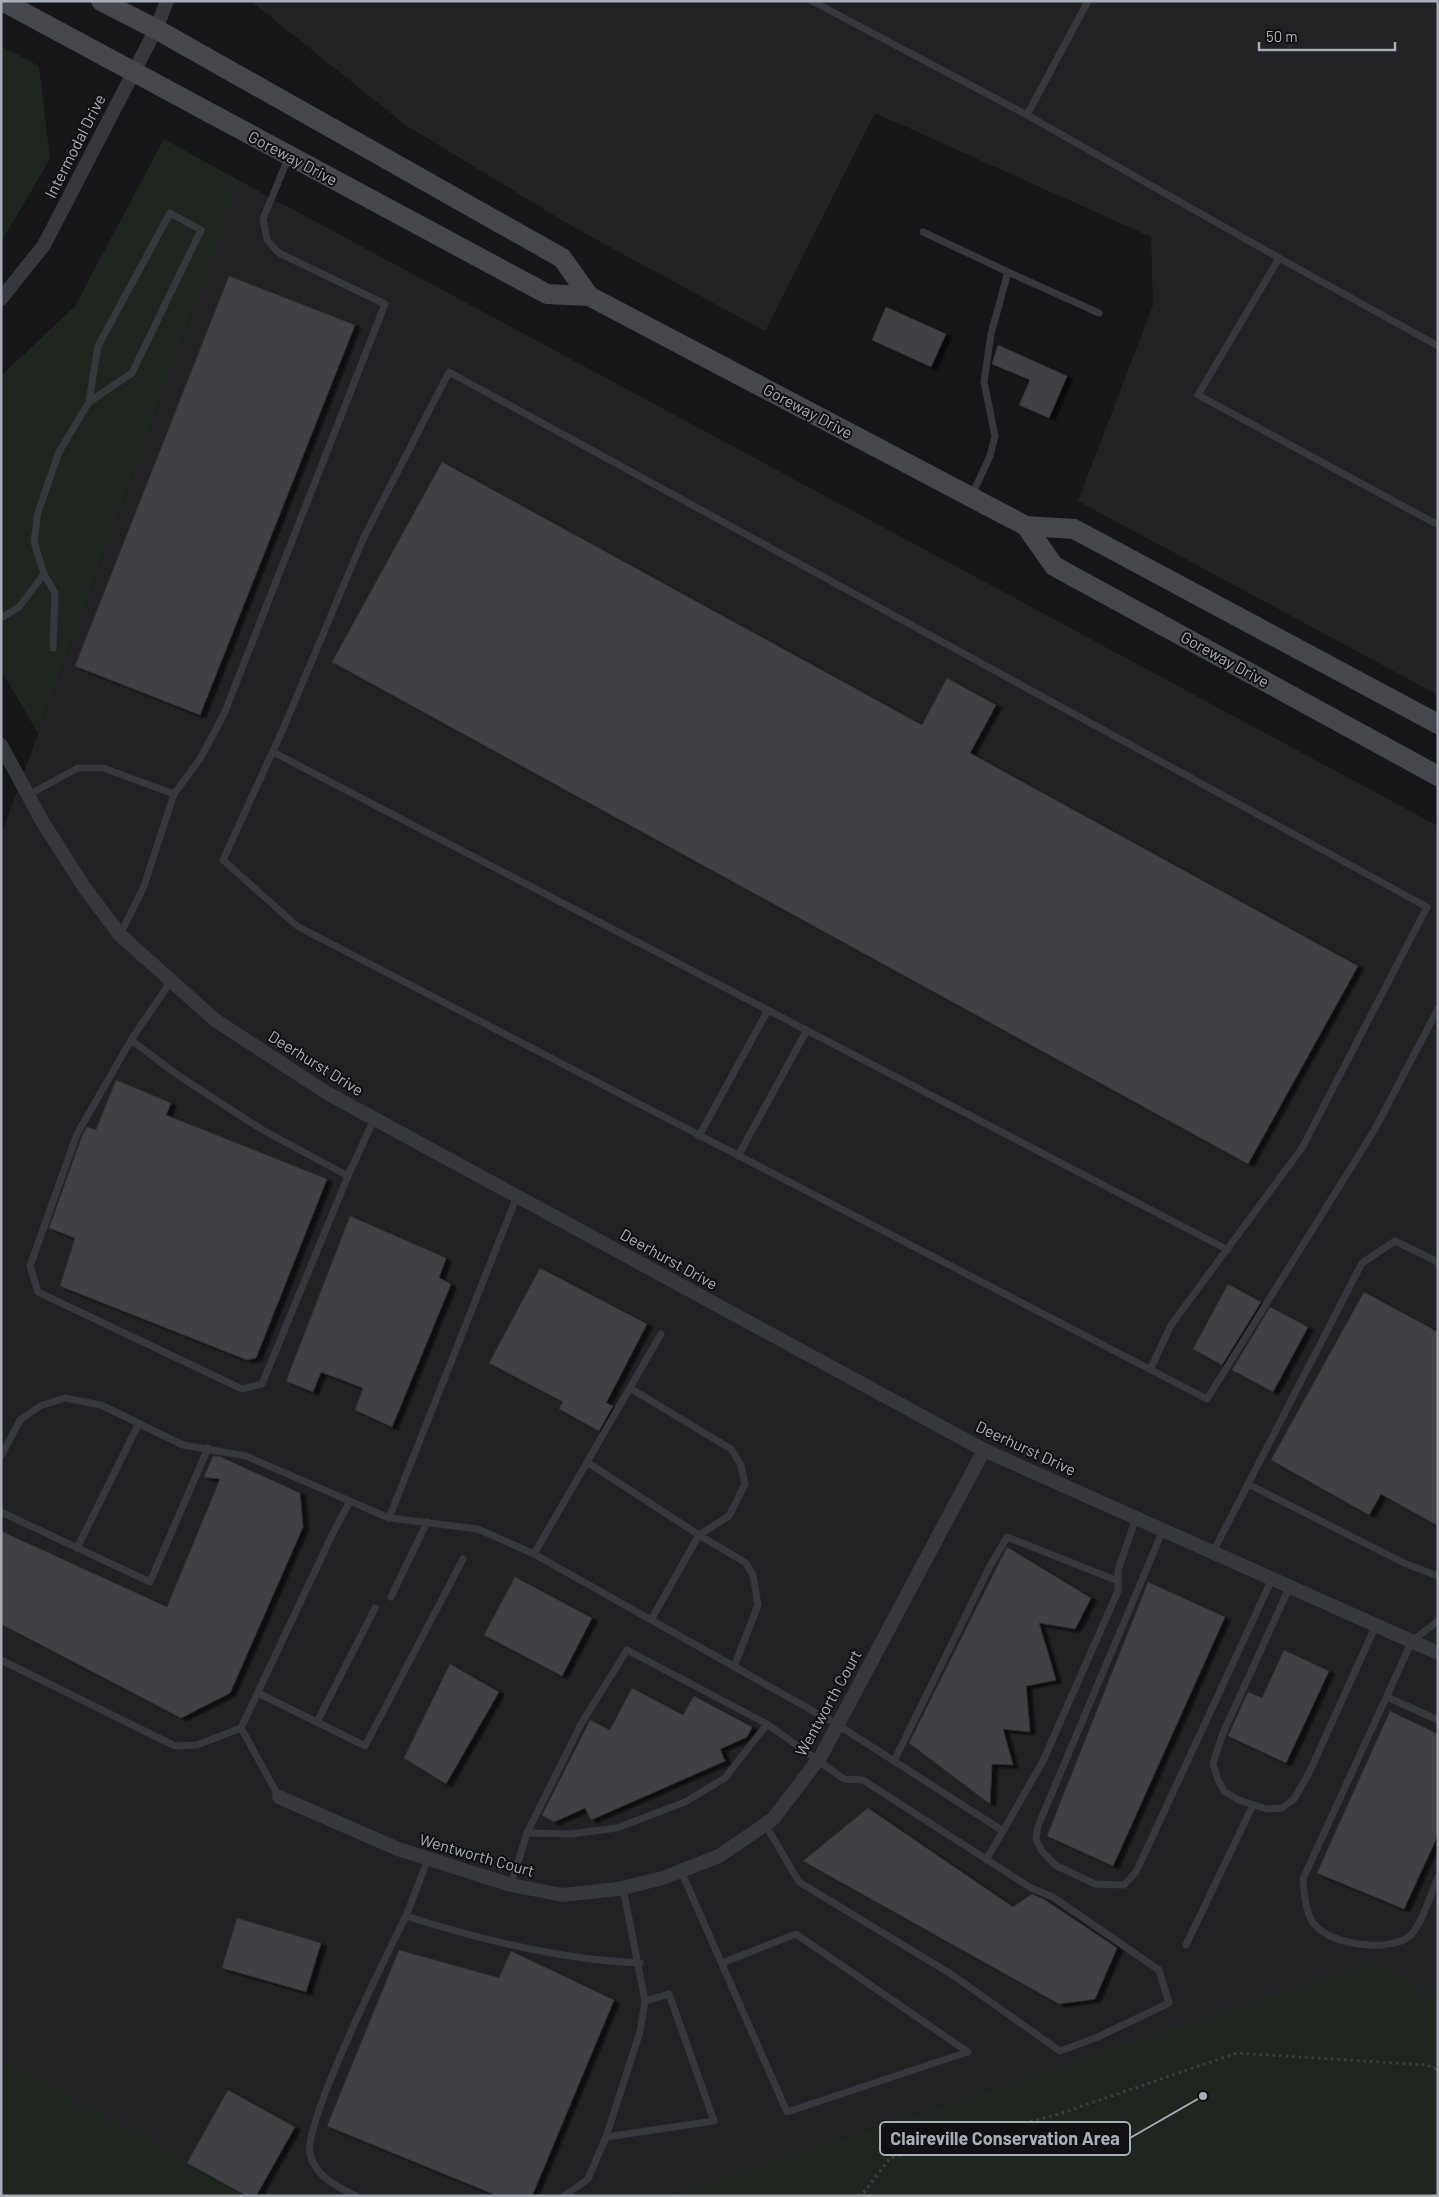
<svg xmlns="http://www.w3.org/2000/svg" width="1439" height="2197" font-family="Barlow,sans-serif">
<defs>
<filter id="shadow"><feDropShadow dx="5.5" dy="3" stdDeviation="1" flood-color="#0009"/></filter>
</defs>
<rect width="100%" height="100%" fill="#161618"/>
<g fill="#222225">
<path d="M251,1H1438V695L1078,501L1153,305L1151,237L875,113L765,331L575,228L404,124Z"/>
<path d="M240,181L1438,826V1997L1374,1963L666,2196H249L1,2058V835Z"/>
</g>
<g fill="#1e261f">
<path d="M1,46L39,66L50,159L1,242Z"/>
<path d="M164,139L240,181L38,733L1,670V376L75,306Z"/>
<path d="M1374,1963L1438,1997V2196H666Z"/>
<path d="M1,2058L249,2196H1Z"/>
</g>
<g fill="#404145" stroke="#303034" filter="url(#shadow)">
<path d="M229,276L355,325L200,715L75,666Z"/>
<path d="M886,307L946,334L931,367L872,340Z"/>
<path d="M998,345L1067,376L1049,418L1019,405L1030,380L992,364Z"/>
<path d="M442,462L922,725L947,678L996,705L970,753L1358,966L1248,1164L332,662Z"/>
<path d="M116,1080L171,1103L166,1115L327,1179L256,1358L247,1360L60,1286L75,1238L49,1228L82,1136L87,1127L96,1130Z"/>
<path d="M350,1216L446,1258L439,1278L451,1284L392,1427L355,1410L363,1388L321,1372L313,1392L286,1381Z"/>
<path d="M540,1268L647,1324L606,1403L613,1406L599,1431L559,1409L563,1402L489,1363Z"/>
<path d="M1228,1284L1261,1302L1222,1365L1193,1349Z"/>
<path d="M1364,1292L1438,1332V1526L1381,1494L1369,1515L1271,1460Z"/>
<path d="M1270,1307L1308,1327L1273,1392L1232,1370Z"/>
<path d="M213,1456L221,1457L300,1493L303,1527L230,1693L181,1718L1,1624V1531L167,1607L220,1479L204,1477Z"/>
<path d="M1007,1547L1091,1598L1075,1629L1039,1623L1056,1680L1026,1686L1030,1732L1003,1729L1013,1765L992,1764L990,1804L909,1743Z"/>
<path d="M515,1577L592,1618L562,1676L484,1635Z"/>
<path d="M1148,1582L1225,1617L1113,1866L1047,1836Z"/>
<path d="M1284,1650L1329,1671L1286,1763L1228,1736L1248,1692L1262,1698Z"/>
<path d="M450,1664L499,1692L446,1784L404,1758Z"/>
<path d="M632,1688L683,1715L694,1696L752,1727L747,1737L720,1749L725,1761L591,1820L585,1808L554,1822L542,1815L590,1720L610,1730Z"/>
<path d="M1390,1711L1438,1734V1835L1404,1909L1317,1873Z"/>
<path d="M868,1808L1013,1907L1032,1894L1045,1900L1117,1948L1095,1999L1059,2004L803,1861Z"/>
<path d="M237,1918L321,1943L306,1992L222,1968Z"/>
<path d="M399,1950L499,1978L511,1951L614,2000L532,2196H498L327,2126Z"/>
<path d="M228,2090L295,2127L256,2196H247L187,2163Z"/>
</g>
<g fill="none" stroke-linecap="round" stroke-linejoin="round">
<path stroke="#3d3f44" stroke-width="3" stroke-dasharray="2.5 4" stroke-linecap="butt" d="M858,2196L865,2191L890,2158L1059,2114L1237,2053L1427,2065L1438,2070"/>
<g stroke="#37383d" stroke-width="7">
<path d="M812,1L1027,115L1279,258"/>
<path d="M1027,115L1088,1"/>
<path d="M923,232L1008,272"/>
<path d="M1438,346L1279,258L1198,395L1438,525"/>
<path d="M972,495L990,456L995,436L984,382L991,334L1008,272L1099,313"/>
<path d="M44,574L55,593L53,648"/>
<path d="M1,618L19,607L44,574L34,542L38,512L59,452L89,402L98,346L170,213L201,230L132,373L89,402"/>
<path d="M273,752L1228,1250"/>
<path d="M28,795L78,768H103L174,794"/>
<path d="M120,935L144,886L174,794L200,759L224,714L385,304L279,253L267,240L263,219L289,156"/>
<path d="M131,1040L171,981"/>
<path d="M699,1136L768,1010"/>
<path d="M738,1156L807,1030"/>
<path d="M348,1176L262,1384L242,1389L38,1292L30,1266L77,1134L131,1040L179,1076L261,1129L348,1176L374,1119"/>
<path d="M1150,1370L1171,1325L1302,1148L1427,907L449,372L364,537L283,729L223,860L297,926L1207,1399L1375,1129L1438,1009"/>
<path d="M1,1456L20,1420L40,1406L65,1398L101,1405L183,1445L246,1456L389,1518L478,1529L534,1554L661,1334"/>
<path d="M587,1462L699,1535L729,1516L745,1484L741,1465L731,1449L630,1388"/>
<path d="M1248,1484L1404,1563L1438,1576"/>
<path d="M1,1512L150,1582L208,1448"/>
<path d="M389,1518L517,1196"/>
<path d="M1163,1530L1038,1826L1036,1839L1041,1850L1055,1865L1095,1884L1124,1885L1136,1872L1272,1579"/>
<path d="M77,1548L139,1423"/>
<path d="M1213,1552L1362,1263L1395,1241L1438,1262"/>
<path d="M534,1554L838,1725L1003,1831L986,1860"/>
<path d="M1290,1586L1223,1733L1213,1763L1218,1780L1225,1792L1241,1801L1267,1809L1282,1808L1294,1799L1309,1773L1376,1625"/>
<path d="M391,1597L427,1522"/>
<path d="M651,1620L699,1535L746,1563L753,1575L758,1605L734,1667"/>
<path d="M1438,1621L1412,1641L1303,1879C1304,1893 1305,1909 1312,1921C1326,1945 1385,1952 1407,1938C1420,1931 1432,1891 1438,1877"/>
<path d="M1,1660L175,1746L197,1745L241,1728L279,1797"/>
<path d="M258,1693L365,1746L463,1559"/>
<path d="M1387,1697L1438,1720"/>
<path d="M317,1722L375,1608"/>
<path d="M241,1728L332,1535L350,1501"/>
<path d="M894,1761L990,1566L1007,1537L1118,1581"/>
<path d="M1003,1831L1043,1761L1118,1591V1570L1136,1518"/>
<path d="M527,1833L581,1724L627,1650L767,1724"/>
<path d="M428,1859L406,1916C478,1939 563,1960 640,1963"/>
<path d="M681,1871L787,2112L968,2052L796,1934L722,1963"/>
<path d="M511,1885L527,1833L570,1834L617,1828L685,1802L725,1778L767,1724L844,1779L863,1780L1031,1888L1053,1897L1159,1970L1169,2003L1098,2037L1060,2051L951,1974L799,1882L765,1824"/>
<path d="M1186,1945L1253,1805"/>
<path d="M606,2137L714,2121L669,1994L645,2001"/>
<path d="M356,2196C336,2186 316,2177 310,2154C303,2123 388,1952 406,1916"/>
<path d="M564,2196L588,2179L606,2137L640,2032L645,2001L623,1888"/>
</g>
<g stroke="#37383d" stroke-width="14">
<path d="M1,299L44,245L156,29L167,1"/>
<path d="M1,745L42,821L84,887L120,935L215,1020L327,1093L984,1450L1438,1653"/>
<path d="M279,1797L398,1849L511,1885L563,1895L618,1889L663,1878L719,1856L773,1819L821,1756L984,1450"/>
</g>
<g stroke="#45474d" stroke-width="20">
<path d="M2,1L547,294L589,296L1026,526L1074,529L1438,724"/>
<path d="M101,1L156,29L562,258L589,296"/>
<path d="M1026,526L1054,566L1438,776"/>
</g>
</g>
<g text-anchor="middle" stroke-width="4" stroke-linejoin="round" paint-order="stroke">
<g font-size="16" fill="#a8adb8" stroke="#111113">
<text transform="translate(75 146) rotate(-63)" y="6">Intermodal Drive</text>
<text transform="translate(293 158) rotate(28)" y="6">Goreway Drive</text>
<text transform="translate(808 411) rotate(28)" y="6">Goreway Drive</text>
<text transform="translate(1225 659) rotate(29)" y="6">Goreway Drive</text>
<text transform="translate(316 1063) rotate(32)" y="6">Deerhurst Drive</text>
<text transform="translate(669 1259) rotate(29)" y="6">Deerhurst Drive</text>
<text transform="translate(1026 1448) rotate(25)" y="6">Deerhurst Drive</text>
<text transform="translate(828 1703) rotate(-61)" y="6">Wentworth Court</text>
<text transform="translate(477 1855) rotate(16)" y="6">Wentworth Court</text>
</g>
</g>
<path fill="none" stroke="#a8adb8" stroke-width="2" d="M1203 2096L1130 2138"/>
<circle fill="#a8adb8" stroke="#111113" stroke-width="2" cx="1203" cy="2096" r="5"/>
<rect fill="#111113" stroke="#a8adb8" stroke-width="2" x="880" y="2122" width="250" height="33" rx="5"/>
<g font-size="18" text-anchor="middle" font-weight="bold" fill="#a8adb8">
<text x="1005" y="2145">Claireville Conservation Area</text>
</g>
<rect width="1439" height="2197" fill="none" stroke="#a8adb8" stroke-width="5"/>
<path d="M1259 42v8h136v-8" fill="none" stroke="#a8adb8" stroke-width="2.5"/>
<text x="1266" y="42" font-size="15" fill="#a8adb8" stroke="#111113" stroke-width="4" paint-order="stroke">50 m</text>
</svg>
